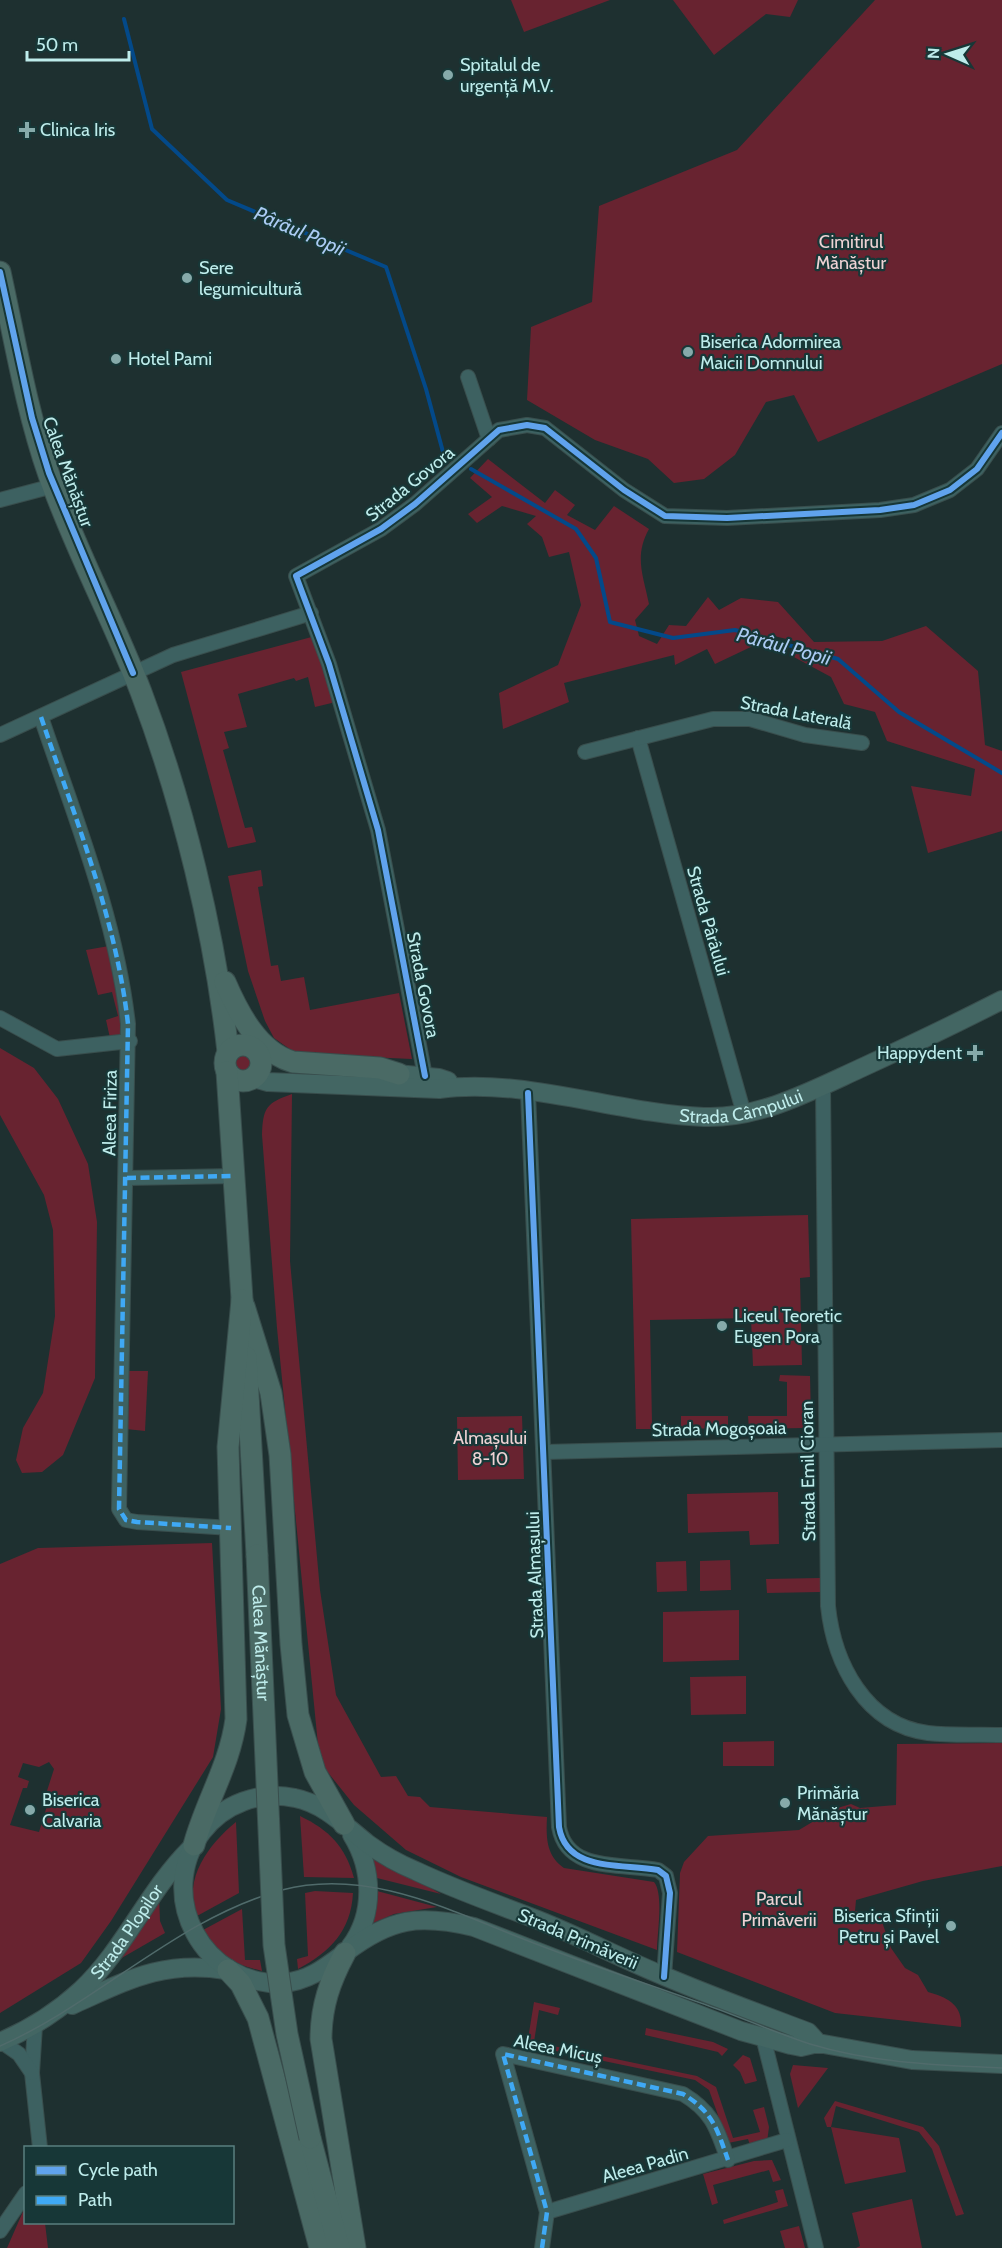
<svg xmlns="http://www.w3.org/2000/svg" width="1002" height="2248" font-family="Cabin,sans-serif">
<rect width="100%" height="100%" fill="#1e3030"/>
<g fill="#682330" fill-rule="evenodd">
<path d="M511,0H610L524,32Z"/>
<path d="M673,0H798L790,17L766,14L714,55Z"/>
<path d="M875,0H1002V364L818,442L794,395L766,402L735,455L704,479L674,483L648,459L595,440L527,400L531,327L592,302L599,206L737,150Z"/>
<path d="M488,459L545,503L555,490L575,505L567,515L595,530L614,506L649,529C634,556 643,575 649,604L635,620L639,636L657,644L669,625L686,626L708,597L719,610L741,598L778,602L814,642L882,641L926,626L978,671L985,745L1002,751V831L928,853L911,786L971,796L975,769L887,741L875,712L844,704L831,677L792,656L795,641L774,636L715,664L707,649L675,665L674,655L564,683L569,702L503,729L499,693L558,665L581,605L569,552L549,557L542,537L527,524L536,516L502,506L477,523L468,514L492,497L470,478Z"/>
<path d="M319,635L340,701L315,707L308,677L296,681L294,678L238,694L247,727L224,732L229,748L223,750L245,828L252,827L256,842L228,848L181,672Z"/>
<path d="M261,870L263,886L258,887L271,966L278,965L281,981L304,977L310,1010L399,993L412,1059L302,1054L294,1052L274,1038L265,1021L248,971L228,876Z"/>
<path d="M109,946L127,1034L110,1038L106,1020L118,1016L112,992L98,995L86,950Z"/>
<circle cx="244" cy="1062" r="14"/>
<path d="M0,1048L34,1068L58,1099L88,1164L97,1222L95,1378L63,1455L42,1472L22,1473L16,1460L23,1428L43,1393L55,1316L53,1230L44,1195L0,1115Z"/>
<path d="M292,1094L290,1261L320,1590L336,1695L381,1777L396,1776L408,1796L420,1797L430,1807L547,1817C546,1837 546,1856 564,1868L654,1882C664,1894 657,1934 657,1950L461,1877L406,1850L354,1805L326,1770L319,1755L277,1328L262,1135C263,1108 266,1103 292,1094Z"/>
<path d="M808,1215L810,1277L800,1278L802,1365L753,1366L751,1318L650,1320L652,1423H668V1429H636L631,1219Z"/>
<path d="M128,1371H148L145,1431L126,1429Z"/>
<path d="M780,1375L810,1376L811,1418L803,1428L749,1429L748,1416H787V1382L779,1381Z"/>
<path d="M522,1416L524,1479L458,1480L457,1417Z"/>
<path d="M681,1416H728V1429L681,1428Z"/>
<path d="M778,1492L779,1544L750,1545L749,1531L688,1533L687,1494Z"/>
<path d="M212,1543L221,1709L213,1757L111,1921L81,1963L0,2013V1564L38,1548ZM49,1762L54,1769L46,1794L50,1796L39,1832L10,1825L23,1788H27L29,1781L18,1777L23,1763L39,1767Z"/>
<path d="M730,1560L731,1590L700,1591V1561Z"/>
<path d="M686,1561L687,1591L657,1592L656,1562Z"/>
<path d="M820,1578V1592L767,1593L766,1579Z"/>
<path d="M739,1610V1660L663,1662V1612Z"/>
<path d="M746,1676V1714L691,1715L690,1677Z"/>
<path d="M774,1741V1766H723V1742Z"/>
<path d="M1002,1743V1866L923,1881L856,1900L855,1911L880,1916L891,1948L905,1968L918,1975L928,1992C947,1997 963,2005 961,2027L835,2013L677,1952L680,1873L684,1862L708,1836L799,1830L834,1809L851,1804L860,1808L896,1805L897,1744Z"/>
<path d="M300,1816C329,1830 345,1846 354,1878L304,1877Z"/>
<path d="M236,1822L239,1893L197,1916C182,1879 209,1844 236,1822Z"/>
<path d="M374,1856L441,1894L373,1877Z"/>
<path d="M315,1891L353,1893C351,1931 330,1952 298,1969L297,1959L308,1956L305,1893Z"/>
<path d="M377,1891L437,1907L394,1914L373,1923Z"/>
<path d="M159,1895L160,1921L165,1933L113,1963Z"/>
<path d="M242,1909L245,1960H260L262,1971C231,1963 222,1957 203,1930Z"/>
<path d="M534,2002L560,2008L558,2015L539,2010L534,2042L697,2076L716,2087L733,2138L760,2132L753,2110L764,2107L769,2127L767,2142L751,2148L748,2139L728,2143L709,2090L695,2080L527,2045Z"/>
<path d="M646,2028L713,2042L728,2049L722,2056L718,2052L645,2035Z"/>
<path d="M743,2055L750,2058L757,2081L745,2084L740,2072L733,2065Z"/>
<path d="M793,2065L828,2068L798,2108L790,2074Z"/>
<path d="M835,2101L923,2127L939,2146L964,2214L956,2216L932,2149L919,2132L836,2106L831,2127L899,2138L906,2172L845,2184L831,2127H827L824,2118Z"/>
<path d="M772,2160L781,2180L773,2182L769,2170L713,2185L718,2203L712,2205L703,2174L754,2161Z"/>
<path d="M783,2189L788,2206L724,2224L723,2220L778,2202L775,2191Z"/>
<path d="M912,2199L922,2248H856L860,2246L852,2213Z"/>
<path d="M25,2207L26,2222L45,2223L48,2248H7Z"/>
<path d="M799,2226L805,2248H785L780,2231Z"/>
</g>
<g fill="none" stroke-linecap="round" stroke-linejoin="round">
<g stroke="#034989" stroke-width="4">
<path d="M124,19L152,129L227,200L386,267L426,389L443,452L452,457"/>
<path d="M471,469L576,529L596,558L610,622L673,638L735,630L838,659L899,712L1002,773"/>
</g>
<g stroke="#394e4d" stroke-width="16">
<g id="street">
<path d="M468,377L489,439"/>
<path d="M0,500L53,486"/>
<path d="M41,717C75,818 116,918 128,1024L119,1509L126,1520L137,1522L231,1528"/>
<path d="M0,735L173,655L311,613"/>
<path d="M638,738L744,1114"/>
<path d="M585,752L713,719H750L805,735L862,743"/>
<path d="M0,1018L57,1049L130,1041"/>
<path d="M425,1076L378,830L329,664L296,576L381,529L415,504L499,430L527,425L545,428L624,490L665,516L727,518L880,510L914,505L950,490L977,469L1002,433"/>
<path d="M823,1085L828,1606C834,1663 865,1725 928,1733C952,1736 978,1734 1002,1735"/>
<path d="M528,1093L559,1827C567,1873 622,1863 658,1870L666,1876L670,1893L664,1977"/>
<path d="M127,1178L235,1176"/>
<path d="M545,1452L1002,1440"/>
<path d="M35,2026L32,2073L40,2148"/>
<path d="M763,2037L816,2248"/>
<path d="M2,2042L19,2054L32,2073"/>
<path d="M547,2212L787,2140"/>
<path d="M0,2231L26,2193"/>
<path d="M542,2248L547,2212L503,2054L683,2094C713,2112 717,2129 728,2160"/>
</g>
</g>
<g stroke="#394e4d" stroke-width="20">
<g id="secondary">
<path d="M386,1073L439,1078L448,1081"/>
<path id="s1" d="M253,1078L268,1082L439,1089C523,1077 619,1114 704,1117C759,1119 811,1091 859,1069C907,1047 955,1024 1002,1000"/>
<path d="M350,1947C375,1914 373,1869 352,1835"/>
<path d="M72,2005C128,1980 163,1960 226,1970"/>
<path id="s2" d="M0,2042C30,2029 56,2013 81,1990C124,1950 148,1891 190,1849"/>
<path d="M818,2043L808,2032C760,2014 711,1996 664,1976C622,1959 581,1937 538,1920C497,1904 456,1890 416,1871C399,1864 383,1855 368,1844C345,1826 325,1804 295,1798C260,1790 223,1804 202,1832C154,1896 204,1987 283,1983C309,1981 326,1967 346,1952C391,1918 419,1914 474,1927L741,2031L791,2045L801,2047L818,2043L912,2060L1002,2064"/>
</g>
</g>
<g stroke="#394e4d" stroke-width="23">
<g id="primary">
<path d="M0,272C15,340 26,409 49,475C75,549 113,619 141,692C183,803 215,934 228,1052"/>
<path d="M225,982C238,1012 258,1052 293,1062L380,1068L399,1074"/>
<circle cx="243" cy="1063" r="18"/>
<path d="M227,1072L243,1314"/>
<path d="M244,1306L271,1393L280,1455L291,1644L298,1715L315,1772L344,1824"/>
<path d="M246,1357L257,1555"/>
<path d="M194,1845C206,1801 230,1765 236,1719L228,1447L242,1300"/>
<path d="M345,1953C330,1981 321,2006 321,2039L355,2248"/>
<path d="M228,1970L241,1984L258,2018L320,2248"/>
<path d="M310,2138L339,2248"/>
</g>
</g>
<use href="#street" stroke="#3d6161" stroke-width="14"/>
<use href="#secondary" stroke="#436663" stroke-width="18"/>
<use href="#primary" stroke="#4a6a65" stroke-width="21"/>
<path stroke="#506b6b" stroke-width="1.5" d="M0,2046C98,2003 178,1918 282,1890C369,1867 453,1912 531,1942C590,1965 650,1985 709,2006C743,2018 776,2033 810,2044C872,2063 937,2065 1002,2068"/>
<g stroke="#394e4d" stroke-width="23" stroke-linecap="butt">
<g id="primary-bridge">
<path id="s3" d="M257,1555L274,1945L287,2034L310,2138"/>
</g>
</g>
<use href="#primary-bridge" stroke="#4a6a65" stroke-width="21"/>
<g stroke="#3fa9f5" stroke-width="4.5" stroke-dasharray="9 4.5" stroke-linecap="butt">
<path d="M41,717C75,818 116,918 128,1024L119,1509L126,1520L137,1522L231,1528"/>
<path d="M127,1178L235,1176"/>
<path d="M542,2248L547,2212L503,2054L683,2094C713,2112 717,2129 728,2160"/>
</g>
<g stroke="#173737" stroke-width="10">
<g id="cycleway">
<path d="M0,272L32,418L49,473L133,673"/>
<path d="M425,1076L378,830L329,664L296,576L381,529L415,504L499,430L527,425L545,428L624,490L665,516L727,518L880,510L914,505L950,490L977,469L1002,433"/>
<path d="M528,1093L559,1827C567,1873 622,1863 658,1870L666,1876L670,1893L664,1977"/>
</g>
</g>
<use href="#cycleway" stroke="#60a3ed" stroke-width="6"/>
</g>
<g fill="#86aaaa" stroke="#173737" stroke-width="2">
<circle cx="448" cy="75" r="6"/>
<path d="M24 121h6v6h6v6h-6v6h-6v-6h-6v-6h6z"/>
<circle cx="187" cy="278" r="6"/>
<circle cx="688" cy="352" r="6"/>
<circle cx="116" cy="359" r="6"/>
<path d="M972 1044h6v6h6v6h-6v6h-6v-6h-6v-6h6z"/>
<circle cx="722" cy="1326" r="6"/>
<circle cx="785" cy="1803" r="6"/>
<circle cx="30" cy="1810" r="6"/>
<circle cx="951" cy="1926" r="6"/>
</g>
<g text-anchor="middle" stroke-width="4.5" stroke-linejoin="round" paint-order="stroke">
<g font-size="18" fill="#beeceb" stroke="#173737" text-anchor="start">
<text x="460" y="71">Spitalul de<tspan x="460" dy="21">urgență M.V.</tspan></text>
<text x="40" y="136">Clinica Iris</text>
<text x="199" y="274">Sere<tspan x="199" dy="21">legumicultură</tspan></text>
<text x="700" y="348">Biserica Adormirea<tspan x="700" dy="21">Maicii Domnului</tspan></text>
<text x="128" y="365">Hotel Pami</text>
<text x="962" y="1059" text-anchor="end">Happydent</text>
<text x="734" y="1322">Liceul Teoretic<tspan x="734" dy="21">Eugen Pora</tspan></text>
<text x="797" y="1799">Primăria<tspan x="797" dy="21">Mănăștur</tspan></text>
<text x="42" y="1806">Biserica<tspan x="42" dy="21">Calvaria</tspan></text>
<text x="939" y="1922" text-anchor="end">Biserica Sfinții<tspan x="939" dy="21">Petru și Pavel</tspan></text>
</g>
<g font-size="18" fill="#efd2d4" stroke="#173737">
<text x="851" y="248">Cimitirul<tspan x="851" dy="21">Mănăștur</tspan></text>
<text x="490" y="1444">Almașului<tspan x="490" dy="21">8-10</tspan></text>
<text x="779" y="1905">Parcul<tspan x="779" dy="21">Primăverii</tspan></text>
</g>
<g font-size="18" fill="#beeceb" stroke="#173737">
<text transform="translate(68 472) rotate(70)" y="6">Calea Mănăștur</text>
<text transform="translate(410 484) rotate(-39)" y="6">Strada Govora</text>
<text transform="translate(796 713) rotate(11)" y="6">Strada Laterală</text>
<text transform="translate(708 921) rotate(74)" y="6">Strada Pârâului</text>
<text transform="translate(423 985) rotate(79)" y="6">Strada Govora</text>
<text dy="6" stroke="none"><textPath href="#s1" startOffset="492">Strada Câmpului</textPath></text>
<text transform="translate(110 1113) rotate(-89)" y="6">Aleea Firiza</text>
<text transform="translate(719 1429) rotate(-1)" y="6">Strada Mogoșoaia</text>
<text transform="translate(808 1471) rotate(-91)" y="6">Strada Emil Cioran</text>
<text transform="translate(535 1575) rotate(-92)" y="6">Strada Almașului</text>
<text dy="6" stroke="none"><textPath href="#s3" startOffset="88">Calea Mănăștur</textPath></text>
<text dy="6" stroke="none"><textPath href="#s2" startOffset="171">Strada Plopilor</textPath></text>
<text transform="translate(578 1939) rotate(23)" y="6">Strada Primăverii</text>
<text transform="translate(558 2049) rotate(11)" y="6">Aleea Micuș</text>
<text transform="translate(645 2165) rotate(-16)" y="6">Aleea Padin</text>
</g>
<g font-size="20" font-style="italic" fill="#abcbf3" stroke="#173737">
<text transform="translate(300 231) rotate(23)" y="7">Pârâul Popii</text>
<text transform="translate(784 646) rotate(15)" y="7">Pârâul Popii</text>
</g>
</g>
<rect x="24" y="2146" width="210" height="78" fill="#173737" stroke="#5a7f7f" stroke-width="1.5"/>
<rect x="36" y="2166" width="30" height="9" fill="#60a3ed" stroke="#5a7f7f" stroke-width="1.5"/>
<text x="78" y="2176" font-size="18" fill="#beeceb">Cycle path</text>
<rect x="36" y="2196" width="30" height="9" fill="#3fa9f5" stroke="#5a7f7f" stroke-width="1.5"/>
<text x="78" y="2206" font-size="18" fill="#beeceb">Path</text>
<g transform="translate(948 54) rotate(273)" stroke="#173737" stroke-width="4.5" paint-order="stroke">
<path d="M0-4.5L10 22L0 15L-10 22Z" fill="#beeceb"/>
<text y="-9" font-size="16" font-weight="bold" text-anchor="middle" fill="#beeceb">N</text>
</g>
<path d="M27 51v9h102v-9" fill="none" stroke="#beeceb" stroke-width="3"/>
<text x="36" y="51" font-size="18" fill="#beeceb" stroke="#173737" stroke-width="4.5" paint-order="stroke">50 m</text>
</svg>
